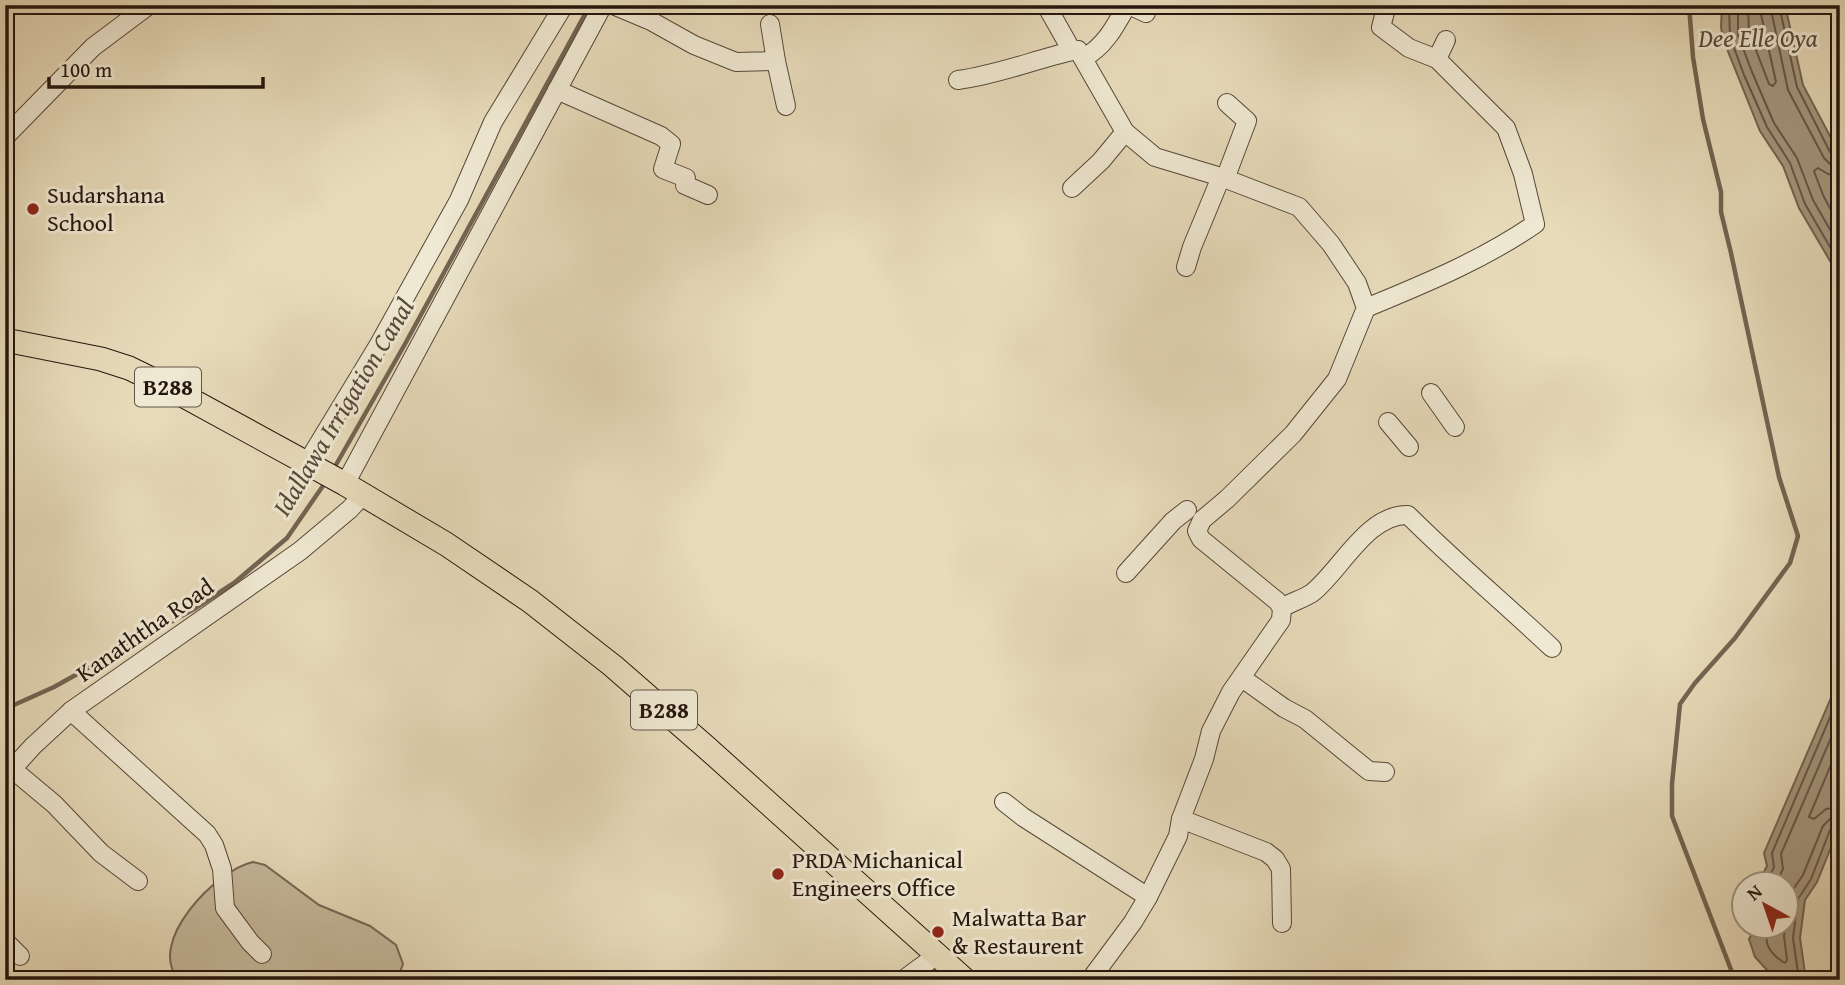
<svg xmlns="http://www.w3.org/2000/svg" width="1845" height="985" font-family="'Gentium Book Plus',serif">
<rect width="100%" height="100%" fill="#e7dbba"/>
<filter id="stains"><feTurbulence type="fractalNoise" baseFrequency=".00286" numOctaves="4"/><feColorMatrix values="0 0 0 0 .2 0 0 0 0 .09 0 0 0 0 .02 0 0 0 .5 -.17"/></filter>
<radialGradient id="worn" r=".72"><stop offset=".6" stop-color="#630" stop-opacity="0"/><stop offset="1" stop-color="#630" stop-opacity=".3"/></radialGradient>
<path fill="#c6ba9d" stroke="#766856" stroke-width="2" d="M253,862L265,865L319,905L370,926L396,945L403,964L397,980H179C145,943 216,870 253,862Z"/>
<g fill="#a59880" stroke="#726452" stroke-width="2">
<path d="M1722,5H1785L1803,85L1840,155V278L1799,208L1783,166L1760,131L1723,39L1721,27Z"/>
<path d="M1840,664V825L1817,882L1805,900L1800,938L1806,980H1770L1767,970L1755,957L1749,939L1756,926H1786V884L1758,883L1767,866L1764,853L1834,691Z"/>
</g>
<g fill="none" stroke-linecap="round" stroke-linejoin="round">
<g stroke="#655747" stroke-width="2">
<path d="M1729,5L1730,37L1744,75L1767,127L1790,163L1805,204L1840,264"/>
<path d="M1738,5V35L1752,72L1774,123L1797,158L1813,200L1840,247"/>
<path d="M1748,5L1749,32L1769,84L1773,86L1776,82L1759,5"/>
<path d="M1770,5L1788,90L1824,158L1830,164L1840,165"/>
<path d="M1779,5L1797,87L1830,152L1840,156"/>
<path d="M1840,176L1828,174L1818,168L1814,171L1823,195L1840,227"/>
<path d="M1840,743L1809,817L1814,819L1826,809L1840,807"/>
<path d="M1766,884L1774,867L1772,853L1840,694"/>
<path d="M1776,884L1783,869L1781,854L1840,717"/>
<path d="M1770,926C1770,930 1768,934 1767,938C1765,949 1778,959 1785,963L1787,960L1784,936L1790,894L1803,875L1823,826L1830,819L1840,817"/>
<path d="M1799,980L1793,938L1798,899L1811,879L1830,830L1840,826"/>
</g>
<g stroke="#726452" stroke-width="4.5">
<path d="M1689,5L1693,57L1703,119L1721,192V212L1731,253L1779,477L1798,536L1790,563L1735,638L1695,683L1680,704L1672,784V816L1735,980"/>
<path d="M333,470L405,344L590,5"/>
<path d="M5,709L54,687L194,609L234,583L287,538L327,480"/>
</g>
<g stroke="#564739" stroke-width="20">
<g id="minor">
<path d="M613,5L651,21L694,45L736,62L776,61L770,24"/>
<path d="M1046,5L1072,51"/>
<path d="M1129,5L1146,13"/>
<path d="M1072,51L1078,50L1125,132L1155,157L1221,177L1299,207L1331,244L1357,283L1366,308L1337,379L1293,434L1227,499L1202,520L1197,531L1201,539L1277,601L1282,608L1281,620L1231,692L1211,731L1204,759L1181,819L1178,836L1148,897L1133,922L1090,980"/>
<path d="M1083,58C1104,48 1116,25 1127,5"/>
<path d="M1437,59L1446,40"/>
<path d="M776,61L786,106"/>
<path d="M958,80C997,75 1034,60 1072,51"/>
<path d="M557,90L661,136L671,144L663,169L686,178L685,185L708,195"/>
<path d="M5,137L93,47L149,5"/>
<path d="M1225,179L1247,121L1227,103"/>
<path d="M1072,188L1101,161L1125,132"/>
<path d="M1186,267L1192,247L1221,177"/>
<path d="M1366,308C1426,283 1481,261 1535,224L1523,174L1506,128L1437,59L1409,48L1381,27L1387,5"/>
<path d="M1431,393L1455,427"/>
<path d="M1388,422L1409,447"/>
<path d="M307,463L378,346L459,200L493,122L564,5"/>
<path d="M345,484L603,5"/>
<path d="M1126,573L1173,521L1187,510"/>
<path d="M1282,608C1291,602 1303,599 1312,593C1341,570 1367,514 1408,515C1454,561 1504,603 1552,648"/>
<path d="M1242,678L1284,708L1305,719L1369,771L1385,772"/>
<path d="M11,768L54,804L101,853L138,881"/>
<path d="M5,777L33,746L71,711"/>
<path d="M1004,802L1023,817L1148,897"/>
<path d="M1181,819L1266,852L1275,859L1281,869L1282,923"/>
<path d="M5,941L20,956"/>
<path d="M262,954L250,942L225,908L222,869L214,845L207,834L71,711L300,551L350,509L364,494"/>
<path d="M903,980L937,955"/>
</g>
</g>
<g stroke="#25160e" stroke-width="25">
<path id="major" d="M5,340L101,359L129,368L162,384L345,484L446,544L530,601L613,666L707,748L965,980"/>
</g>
<use href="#minor" stroke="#efe8d2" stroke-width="18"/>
<use href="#major" stroke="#e7dbba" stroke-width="23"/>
</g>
<g fill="#8f2418" stroke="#efe8d2" stroke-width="2.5">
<circle cx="33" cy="209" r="7"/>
<circle cx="778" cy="874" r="7"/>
<circle cx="938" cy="932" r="7"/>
</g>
<g text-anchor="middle" stroke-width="6" stroke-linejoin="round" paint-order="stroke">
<g fill="#efe8d2" stroke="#625549" stroke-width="2">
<rect x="135" y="367.5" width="66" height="39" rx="5"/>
<rect x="631" y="690.5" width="66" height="39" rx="5"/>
</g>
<g font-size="23" font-weight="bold" fill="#25160e">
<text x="168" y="395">B288</text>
<text x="664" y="718">B288</text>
</g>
<g font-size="24" fill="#25160e" stroke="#efe8d2" text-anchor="start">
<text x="47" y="203">Sudarshana<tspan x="47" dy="28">School</tspan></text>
<text x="792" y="868">PRDA Michanical<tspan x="792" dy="28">Engineers Office</tspan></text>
<text x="952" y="926">Malwatta Bar<tspan x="952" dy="28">&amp; Restaurent</tspan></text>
</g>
<g font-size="24" fill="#25160e" stroke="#efe8d2">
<text transform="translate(145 630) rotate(-35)" y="8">Kanaththa Road</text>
</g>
<g font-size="26" font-style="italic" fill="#584a3c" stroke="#efe8d2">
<text x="1758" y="47">Dee Elle Oya</text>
<text transform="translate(343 407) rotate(-59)" y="9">Idallawa Irrigation Canal</text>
</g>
</g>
<rect width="1845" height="985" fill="none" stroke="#e7dbba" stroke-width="28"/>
<rect x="7" y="7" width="1831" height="971" fill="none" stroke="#25160e" stroke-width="3.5"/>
<rect x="14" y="14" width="1817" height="957" fill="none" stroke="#25160e" stroke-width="2"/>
<g transform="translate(1765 905) rotate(320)"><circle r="33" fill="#efe8d2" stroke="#9e9484" stroke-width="2"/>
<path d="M0-5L12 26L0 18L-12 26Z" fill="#8f2418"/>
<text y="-10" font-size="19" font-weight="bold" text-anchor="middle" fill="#25160e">N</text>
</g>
<path d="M49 77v10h214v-10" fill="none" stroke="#25160e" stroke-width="3.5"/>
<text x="60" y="77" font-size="21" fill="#25160e" stroke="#efe8d2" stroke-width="5" paint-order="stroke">100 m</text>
<rect width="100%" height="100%" filter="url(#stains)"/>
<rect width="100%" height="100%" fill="url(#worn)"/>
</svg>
